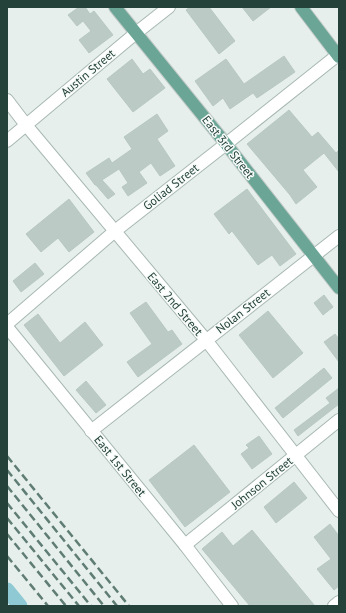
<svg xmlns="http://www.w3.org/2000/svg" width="346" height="613" font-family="'PT Sans',sans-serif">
<rect width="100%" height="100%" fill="#e6efeb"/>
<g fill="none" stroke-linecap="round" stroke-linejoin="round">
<path stroke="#8ec9d4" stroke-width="15" d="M7,590L20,606"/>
</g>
<g fill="#bbcac4" stroke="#b8c9c2">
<path d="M79,7H85L90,14L94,11L113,35L89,53L79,40L91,31L83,21L77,26L68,15Z"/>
<path d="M190,7H209L235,41L219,54L186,10Z"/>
<path d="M242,7H271L253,21Z"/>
<path d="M284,56L295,72L257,98L253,93L230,109L223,98L213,106L195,81L226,59L244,84Z"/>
<path d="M132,59L143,74L150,69L165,88L133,112L107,79Z"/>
<path d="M289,110L312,137L318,132L336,153L339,150V172L324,153L303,170L317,187L296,204L290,195L247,144Z"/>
<path d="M157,114L168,131L157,139L175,166L160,176L151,163L139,172L147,183L128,196L122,187L128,183L119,169L102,180L115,194L108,199L96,185H95L86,173L109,158L112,163L132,149L124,137Z"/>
<path d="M247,189L296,254L280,266L272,255L258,265L232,231L229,234L214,214Z"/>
<path d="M69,199L94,232L69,252L58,238L41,252L26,234Z"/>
<path d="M35,263L44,274L21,292L13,281Z"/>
<path d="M324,295L333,307L323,315L314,303Z"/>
<path d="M146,302L168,332L172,330L182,344L138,377L127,362L152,344L130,313Z"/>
<path d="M268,311L303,353L273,378L239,335Z"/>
<path d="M38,314L60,343L85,322L103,345L64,376L24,325Z"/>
<path d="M335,334L339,339V362L324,342Z"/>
<path d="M324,368L332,378L283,418L275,408Z"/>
<path d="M86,381L106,405L96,413L76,390Z"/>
<path d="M339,388V404L298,436L294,430L330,403L326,398Z"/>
<path d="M259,436L272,454L252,469L241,454L249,448L246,445Z"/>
<path d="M194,445L230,492L185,527L149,480Z"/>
<path d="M294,482L307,498L276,523L264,507Z"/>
<path d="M330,524L339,536V586L334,590L317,569L331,559L314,537Z"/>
<path d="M252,530L315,606H250L202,549L222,532L233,546Z"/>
</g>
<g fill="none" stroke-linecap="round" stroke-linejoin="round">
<g stroke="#a8b8b2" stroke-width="14">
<g id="minor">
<path d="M7,100L26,125L206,340L339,511"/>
<path d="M7,141L136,33L169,7"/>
<path d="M7,324L115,231L226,144L339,54"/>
<path d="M7,327L185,545L232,606"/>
<path d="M91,431L339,236"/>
<path d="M185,545L339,420"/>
<path d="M334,606L339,602"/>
</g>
</g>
<g stroke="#c2cac8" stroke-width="14">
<g id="major">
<path d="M115,7L226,144L339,288"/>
<path d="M301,7L339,57"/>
</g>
</g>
<use href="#minor" stroke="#fff" stroke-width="12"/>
<use href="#major" stroke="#6aa596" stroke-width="12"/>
<g stroke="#5f7d75" stroke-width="2.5" stroke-dasharray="8 4" stroke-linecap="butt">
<path d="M7,456L129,606"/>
<path d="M7,470L117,606"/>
<path d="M7,486L104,606"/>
<path d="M7,503L91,606"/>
<path d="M7,518L79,606"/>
<path d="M7,534L66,606"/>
<path d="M7,556L48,606"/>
</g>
</g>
<g text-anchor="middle" stroke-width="3" stroke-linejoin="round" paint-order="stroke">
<g font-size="12" fill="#24423a" stroke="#f7fbf9">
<text transform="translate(88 73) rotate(-40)" y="4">Austin Street</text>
<text transform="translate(228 147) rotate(52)" y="4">East 3rd Street</text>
<text transform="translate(171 187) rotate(-38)" y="4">Goliad Street</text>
<text transform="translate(175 304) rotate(50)" y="4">East 2nd Street</text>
<text transform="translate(243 311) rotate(-38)" y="4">Nolan Street</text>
<text transform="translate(120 466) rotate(51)" y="4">East 1st Street</text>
<text transform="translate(262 483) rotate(-39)" y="4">Johnson Street</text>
</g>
</g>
<rect width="346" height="613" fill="none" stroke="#24423a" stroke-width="16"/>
</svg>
